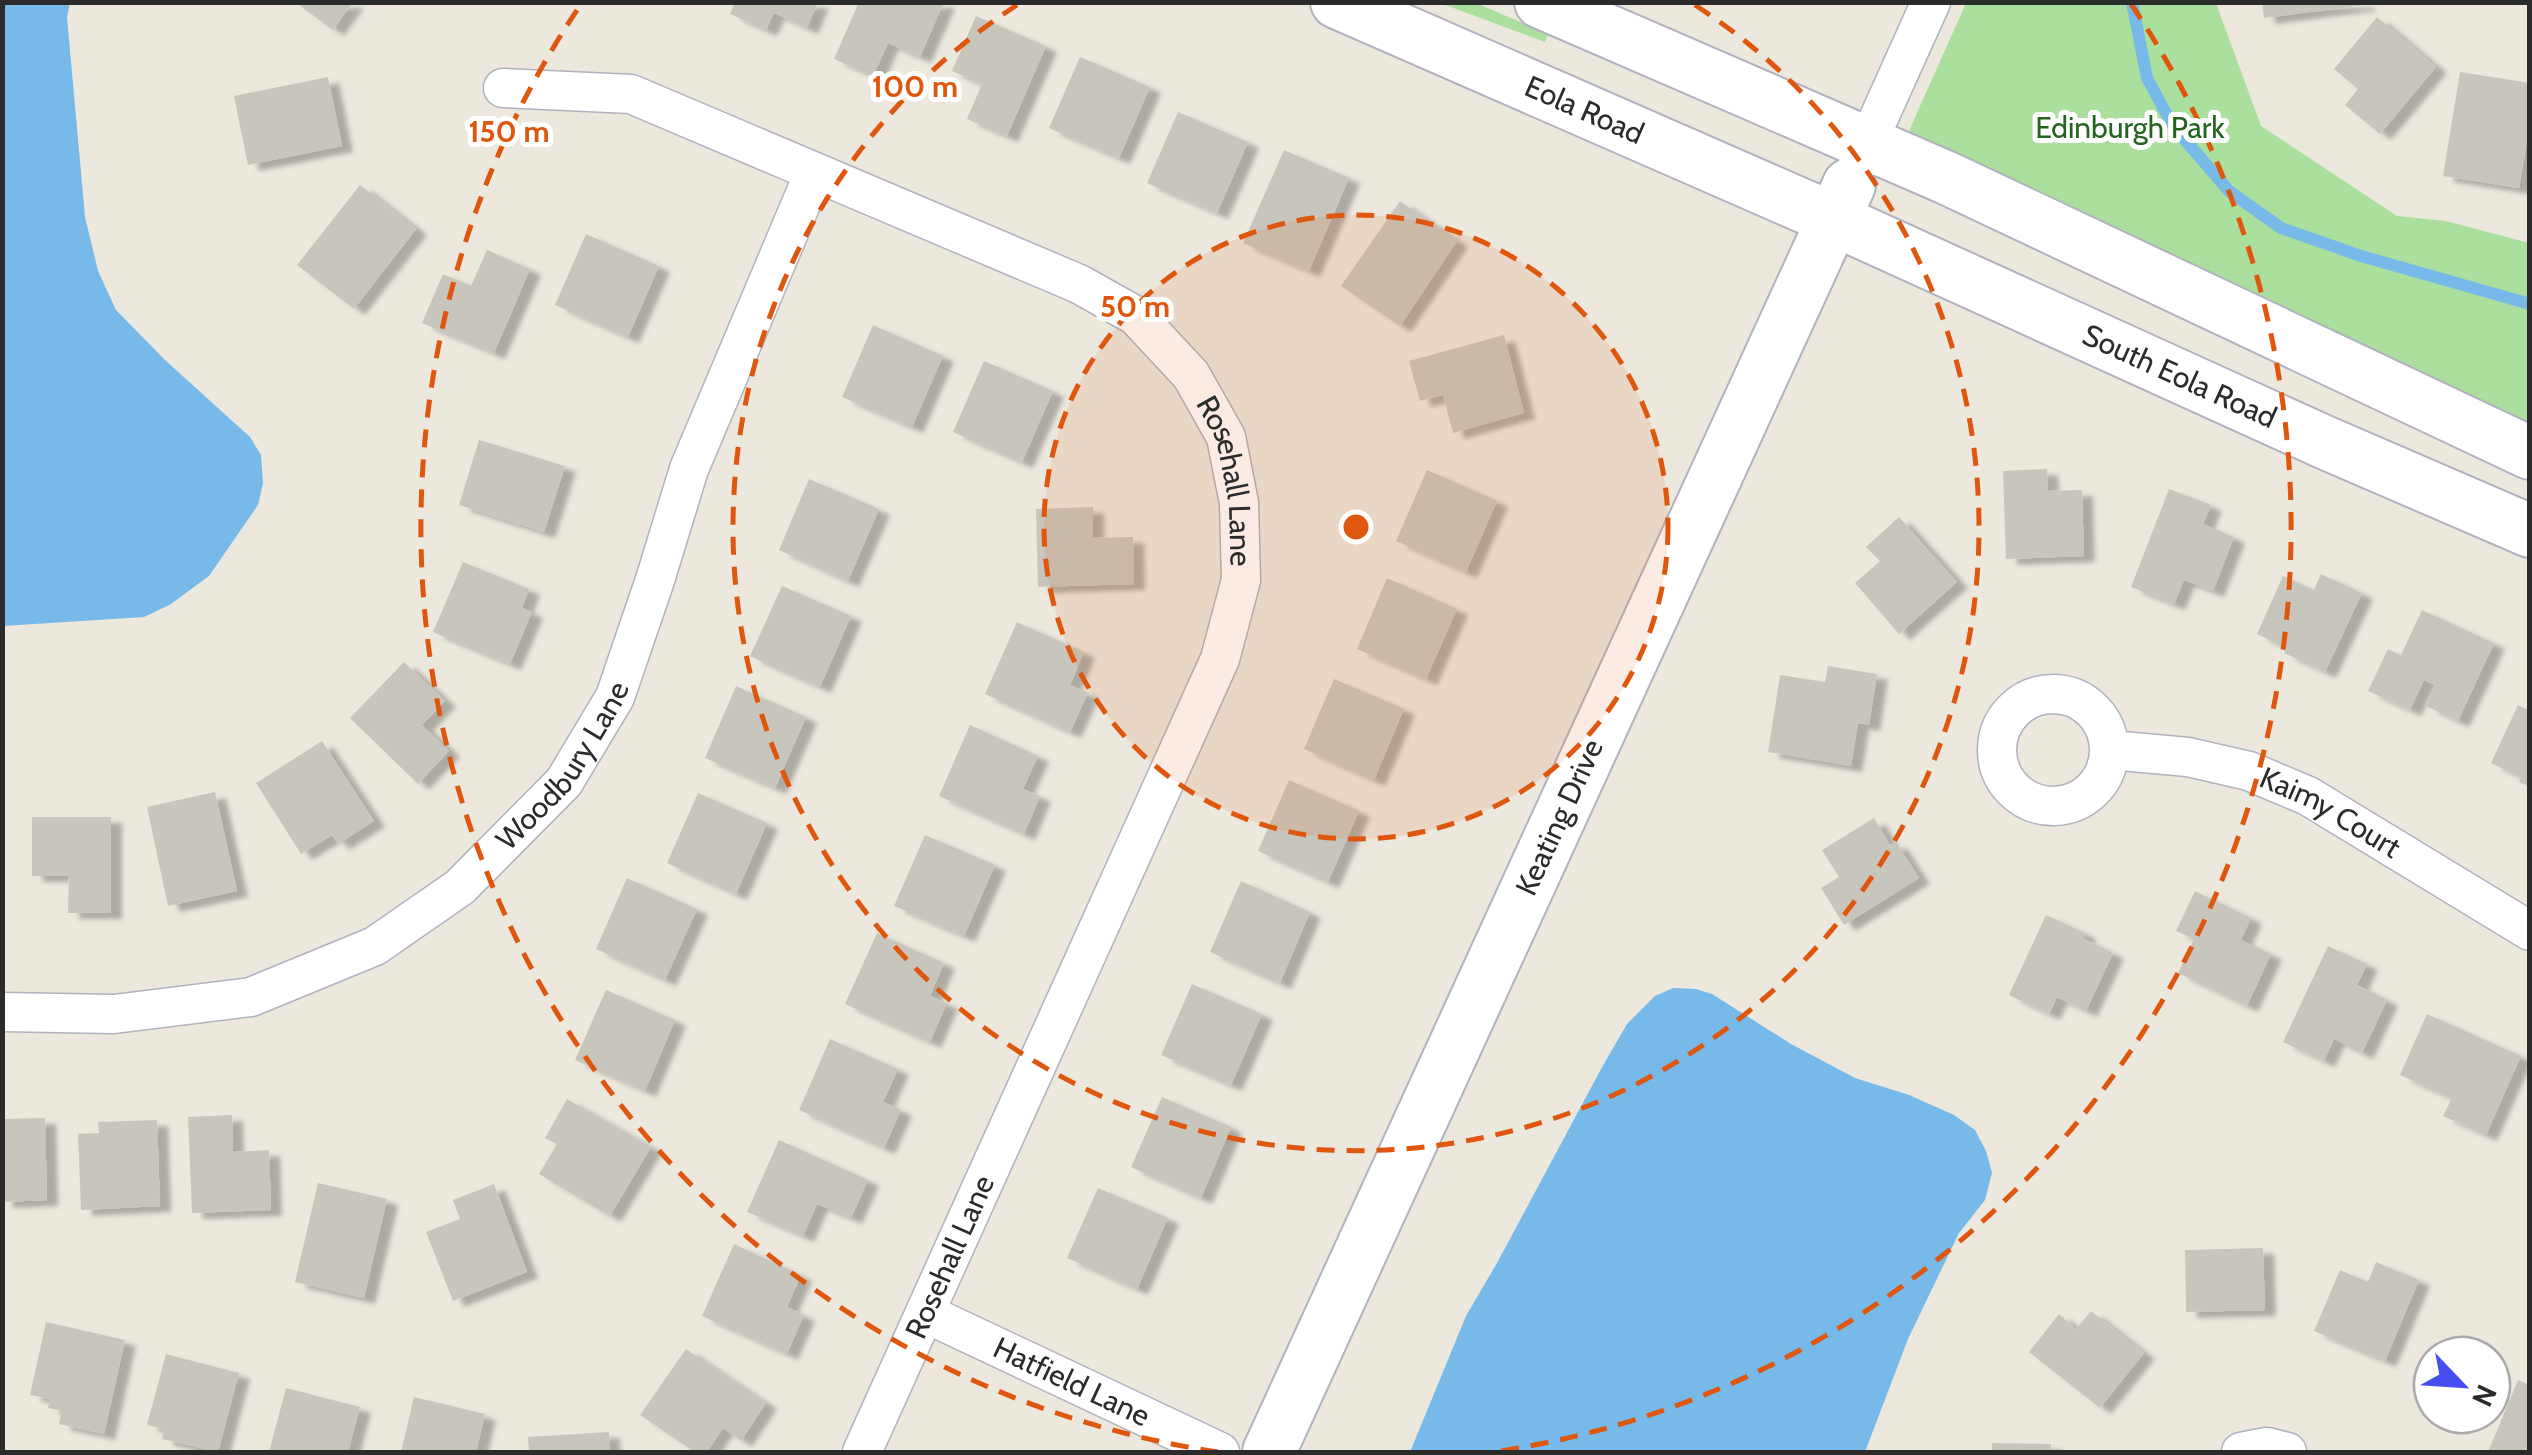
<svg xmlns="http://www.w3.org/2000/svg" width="2532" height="1455" font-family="Cabin,sans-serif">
<defs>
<filter id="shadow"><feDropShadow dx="11" dy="6" stdDeviation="2.5" flood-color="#0004"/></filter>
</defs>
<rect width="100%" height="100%" fill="#ece8de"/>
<g fill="#aadf9d">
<path d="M1440,3H1476L1548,34L1545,42Z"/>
<path d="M1966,3H2216L2261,126L2397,216L2446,221L2529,243V457L1904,149L1912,124Z"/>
</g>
<g fill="#77b9e8">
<path d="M3,2L70,3L67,17L85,217L98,271L116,310L165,360L250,437L261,455L263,483L258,505L209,576L171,604L144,617L3,626Z"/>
<path d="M1673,988L1696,989L1712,994L1791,1044L1855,1078L1909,1095L1954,1115L1975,1130L1986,1151L1992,1173L1985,1200L1959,1233L1908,1339L1865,1452H1410L1466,1316L1497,1263L1601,1069L1627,1024L1655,996Z"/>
</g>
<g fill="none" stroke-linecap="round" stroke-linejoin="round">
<path stroke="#77b9e8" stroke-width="12" d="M2132,2L2147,78L2173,126L2229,191L2281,228L2361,256L2530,304"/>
</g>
<g fill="#c8c6bc" filter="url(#shadow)">
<path d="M295,2H353L333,30Z"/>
<path d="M735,2H818L807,28L774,13L766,30L730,14Z"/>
<path d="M859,2H944L920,57L888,43L873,76L834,59Z"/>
<path d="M2262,2H2364V5L2264,18Z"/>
<path d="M976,16L1046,46L1007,136L967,119L982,84L952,71Z"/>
<path d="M2377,17L2436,67L2380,134L2345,105L2358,89L2334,69Z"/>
<path d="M1080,57L1150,87L1119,158L1049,128Z"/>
<path d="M2460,72L2530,83V123L2519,188L2443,176Z"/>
<path d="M328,77L342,146L248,165L234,96Z"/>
<path d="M1178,112L1248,142L1217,213L1147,183Z"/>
<path d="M1284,150L1349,178L1309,271L1243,243Z"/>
<path d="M360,185L416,229L354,309L297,265Z"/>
<path d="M1400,201L1457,241L1400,326L1341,286Z"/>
<path d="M586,234L659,266L628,337L555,305Z"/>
<path d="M487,250L530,269L494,353L422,323L443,274L471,286Z"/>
<path d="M873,325L943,356L912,427L842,397Z"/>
<path d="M1504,335L1524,413L1453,433L1443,395L1420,401L1409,361Z"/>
<path d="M984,361L1053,391L1022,462L953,432Z"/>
<path d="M479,440L565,466L544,532L459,505Z"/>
<path d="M2047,469L2048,491L2082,490L2084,556L2006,559L2003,471Z"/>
<path d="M1427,470L1497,501L1466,572L1396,541Z"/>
<path d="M809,479L879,509L848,581L779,550Z"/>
<path d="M2169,489L2211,505L2203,524L2234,537L2213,591L2184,580L2174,604L2131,587Z"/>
<path d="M1093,507V538L1133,537L1134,584L1038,587L1036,509Z"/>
<path d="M1899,517L1957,582L1899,634L1855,583L1880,561L1866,547Z"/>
<path d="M463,562L529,589L522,608L532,612L510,664L433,632Z"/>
<path d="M2321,574L2362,593L2325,672L2284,653L2287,648L2257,634L2283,576L2314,590Z"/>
<path d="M1387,578L1457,609L1426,679L1357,649Z"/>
<path d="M782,586L851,616L820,687L750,656Z"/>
<path d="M2422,610L2494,643L2458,721L2426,706L2435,685L2424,680L2410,710L2368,691L2388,649L2401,655Z"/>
<path d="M1017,622L1084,652L1070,685L1088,693L1070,732L985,694Z"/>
<path d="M404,662L445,701L422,725L449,751L418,784L350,718Z"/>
<path d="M1828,666L1877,674L1869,725L1858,723L1851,766L1768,752L1780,675L1825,682Z"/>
<path d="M1334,679L1404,709L1374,780L1304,749Z"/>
<path d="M736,686L806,717L775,788L705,758Z"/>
<path d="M2518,705L2530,711V787L2519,782L2521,777L2491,763Z"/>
<path d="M970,725L1038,756L1023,789L1040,796L1024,834L939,796Z"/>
<path d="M322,741L374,821L338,844L332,835L301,854L256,783Z"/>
<path d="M1289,780L1359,811L1328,882L1258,851Z"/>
<path d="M215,792L237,891L168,906L147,807Z"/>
<path d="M698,793L767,823L736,894L667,863Z"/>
<path d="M32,817H111V913H68L69,876H32Z"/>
<path d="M1874,818L1890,845L1896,842L1919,878L1844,925L1821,888L1839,877L1822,850Z"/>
<path d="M925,835L995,865L964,936L894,906Z"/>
<path d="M627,878L697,909L665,980L596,949Z"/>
<path d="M1241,881L1310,912L1280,983L1210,952Z"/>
<path d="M2195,891L2251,918L2241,940L2271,954L2247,1006L2178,973L2194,939L2176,931Z"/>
<path d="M2046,915L2085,933L2083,938L2113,953L2086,1011L2057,997L2049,1014L2009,995Z"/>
<path d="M877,933L944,963L930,996L947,1003L930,1042L845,1004Z"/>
<path d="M2328,946L2367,964L2357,985L2387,1000L2362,1053L2334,1039L2324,1061L2283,1042Z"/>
<path d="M1192,984L1262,1014L1231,1085L1161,1055Z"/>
<path d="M606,990L675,1020L645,1091L575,1060Z"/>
<path d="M2427,1014L2521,1056L2486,1135L2443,1116L2452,1098L2400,1075Z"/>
<path d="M830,1039L898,1069L883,1102L901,1110L884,1148L799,1110Z"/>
<path d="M1162,1097L1231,1127L1201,1198L1131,1167Z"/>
<path d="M567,1099L651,1147L610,1216L539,1174L557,1144L545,1138Z"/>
<path d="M232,1115L233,1152L269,1150L271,1210L192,1213L188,1117Z"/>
<path d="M45,1118L47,1200L2,1202V1119Z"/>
<path d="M157,1120L160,1206L81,1210L78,1134L99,1133L98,1122Z"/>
<path d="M779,1140L868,1180L851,1218L817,1204L803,1236L747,1212Z"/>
<path d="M318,1183L387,1199L364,1298L295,1282Z"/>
<path d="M494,1184L527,1272L453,1301L426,1232L460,1219L453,1200Z"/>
<path d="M1098,1188L1168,1218L1137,1289L1067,1258Z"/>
<path d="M734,1244L801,1275L787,1307L804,1315L787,1354L702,1316Z"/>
<path d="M2263,1248L2265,1310L2186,1312L2185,1250Z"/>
<path d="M2376,1262L2419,1280L2385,1361L2314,1331L2340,1270L2368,1282Z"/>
<path d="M2091,1311L2144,1353L2100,1408L2029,1352L2059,1314L2076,1329Z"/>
<path d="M46,1322L125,1340L104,1434L59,1424L62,1411L48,1408L50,1399L30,1395Z"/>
<path d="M686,1349L766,1403L741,1441L723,1428L707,1452H695L640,1415Z"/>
<path d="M166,1354L239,1373L218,1452L162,1439L164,1429L147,1425Z"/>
<path d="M2518,1380L2530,1385V1452H2488Z"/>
<path d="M286,1388L360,1407L348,1452H269Z"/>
<path d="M414,1397L485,1414L476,1452H401Z"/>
<path d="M609,1432L610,1452H529L528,1437Z"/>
<path d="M1992,1443L2051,1444V1452H1992Z"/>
</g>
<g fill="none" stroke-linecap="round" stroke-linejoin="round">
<g stroke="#b1b2be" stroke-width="41">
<g id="street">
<path id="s1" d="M503,88L631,94L1079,284L1136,316L1191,375L1226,437L1239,503L1241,580L1220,659L862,1452"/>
<path d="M1858,164L1931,2"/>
<circle cx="2053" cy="750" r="56"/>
<path id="s2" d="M2110,750L2188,757L2249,771L2308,796L2530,931"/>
<path id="s3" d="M2,1012L114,1014L251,997L375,946L460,887L564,782L615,697L655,580L689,469L814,173"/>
<path id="s4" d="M925,1313L1220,1452"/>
<path d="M2241,1452L2267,1447L2287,1452"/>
</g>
</g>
<g stroke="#b1b2be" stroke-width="56">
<g id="secondary">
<path id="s5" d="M1337,2L1833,219L2324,442L2530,531"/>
<path d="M1541,2L1947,178L2530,453"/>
<path id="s6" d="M1269,1452L1849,185"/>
</g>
</g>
<use href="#street" stroke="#fff" stroke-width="38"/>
<use href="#secondary" stroke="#fff" stroke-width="52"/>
</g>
<circle cx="1356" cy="527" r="312" fill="#df570e" fill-opacity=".12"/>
<g fill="none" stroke="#df570e" stroke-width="5" stroke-dasharray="18 12">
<circle cx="1356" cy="527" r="312"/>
<path d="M1695 5A623 623 0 1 1 1017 5"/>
<path d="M1218 1452A935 935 0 0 1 581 4M2131 4A935 935 0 0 1 1494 1452"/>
</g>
<g text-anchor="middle" stroke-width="10" stroke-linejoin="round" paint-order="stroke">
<g font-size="30" fill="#2b2b2b" stroke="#fff">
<text dy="10" stroke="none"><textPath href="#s5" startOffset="270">Eola Road</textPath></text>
<text dy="10" stroke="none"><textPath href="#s5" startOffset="922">South Eola Road</textPath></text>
<text dy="10" stroke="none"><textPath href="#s1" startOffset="875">Rosehall Lane</textPath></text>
<text dy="10" stroke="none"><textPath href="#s3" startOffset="648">Woodbury Lane</textPath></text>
<text dy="10" stroke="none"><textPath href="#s2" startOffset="232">Kaimy Court</textPath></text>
<text dy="10" stroke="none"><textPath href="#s6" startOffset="698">Keating Drive</textPath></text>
<text transform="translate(950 1257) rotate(-66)" y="10">Rosehall Lane</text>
<text dy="10" stroke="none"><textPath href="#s4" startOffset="162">Hatfield Lane</textPath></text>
</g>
<g font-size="30" fill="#23641e" stroke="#fff">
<text x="2130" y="138">Edinburgh Park</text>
</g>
</g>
<circle cx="1356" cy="527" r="15" fill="#df570e" stroke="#fff" stroke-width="5"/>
<g font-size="30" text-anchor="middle" font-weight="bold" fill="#df570e" stroke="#fff" stroke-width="10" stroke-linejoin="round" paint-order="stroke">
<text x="915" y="97">100 m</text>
<text x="509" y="142">150 m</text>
<text x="1135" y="317">50 m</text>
</g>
<rect width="2532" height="1455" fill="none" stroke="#2b2b2b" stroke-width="10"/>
<g transform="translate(2462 1385) rotate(115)"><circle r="48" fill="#ffffff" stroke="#aaaaaa" stroke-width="2.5"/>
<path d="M0-8L18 38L0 25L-18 38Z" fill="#474ef0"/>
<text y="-15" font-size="28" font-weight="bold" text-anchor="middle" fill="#2b2b2b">N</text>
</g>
</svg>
